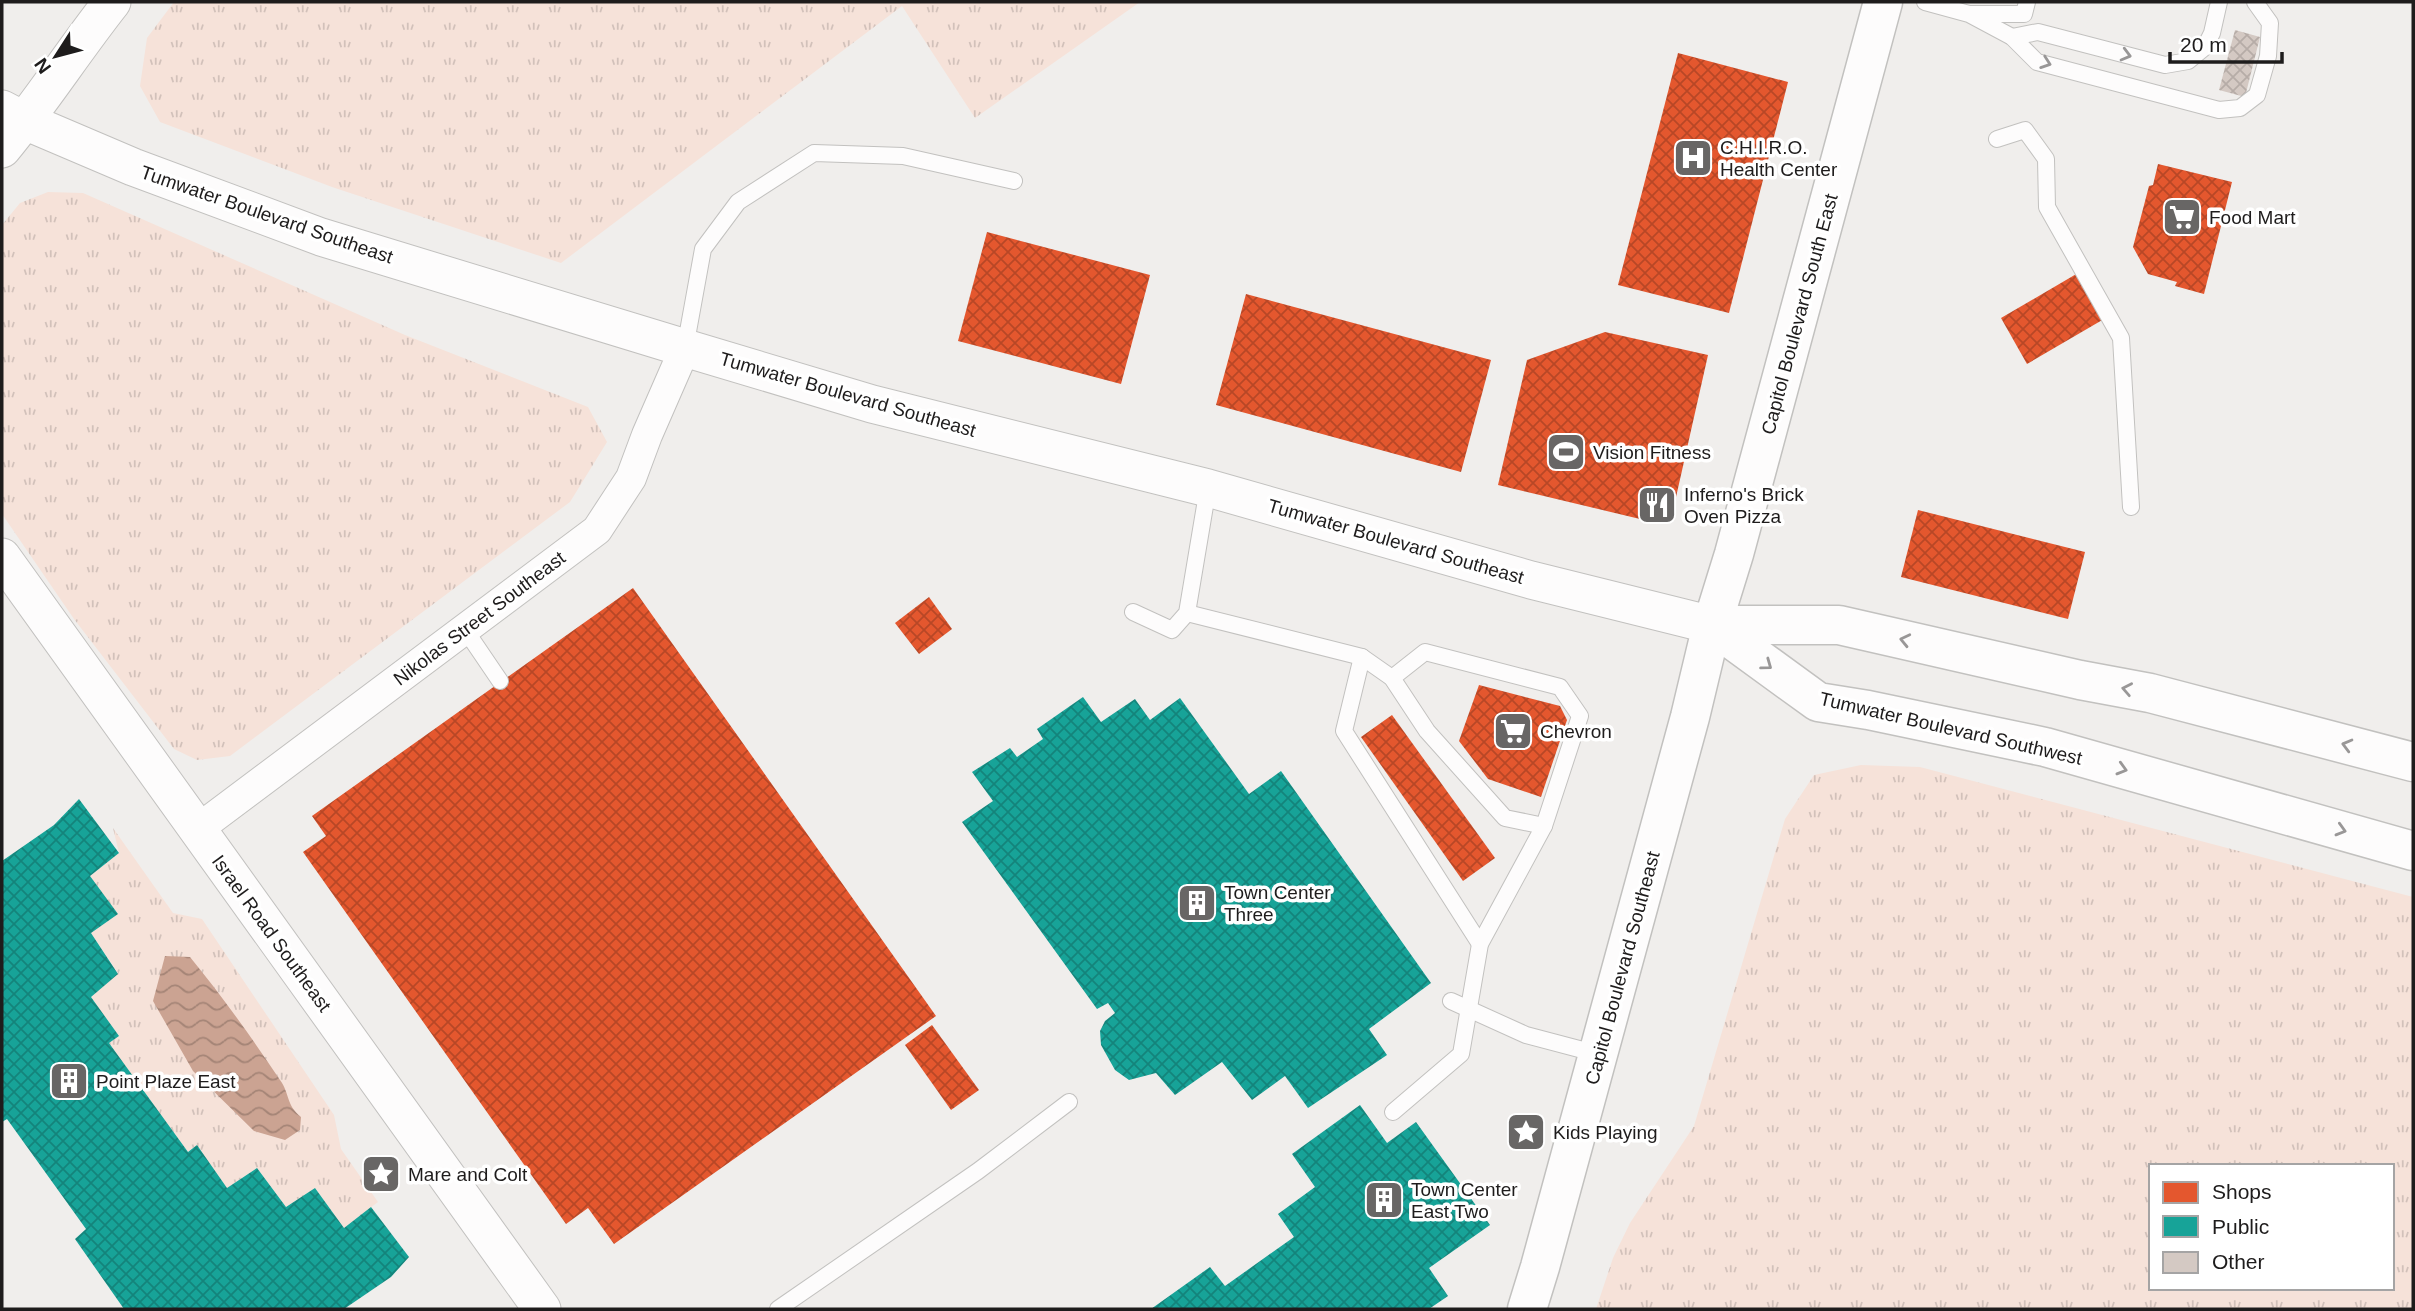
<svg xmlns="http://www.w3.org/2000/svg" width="2415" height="1311" font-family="Arial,sans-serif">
<defs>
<pattern id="grass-tufts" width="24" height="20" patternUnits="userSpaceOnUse" patternTransform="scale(1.75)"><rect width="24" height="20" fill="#f6e2d9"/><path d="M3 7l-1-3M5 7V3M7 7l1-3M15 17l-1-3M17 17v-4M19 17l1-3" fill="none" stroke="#d2c1ba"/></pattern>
<pattern id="water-waves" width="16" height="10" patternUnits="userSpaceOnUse" patternTransform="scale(1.75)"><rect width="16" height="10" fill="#cba392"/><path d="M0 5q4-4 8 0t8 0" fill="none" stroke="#a48476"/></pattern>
<pattern id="shops-cross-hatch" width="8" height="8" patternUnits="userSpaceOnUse" patternTransform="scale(1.75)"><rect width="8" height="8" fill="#e4572e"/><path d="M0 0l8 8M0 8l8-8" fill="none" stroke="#b84726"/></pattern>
<pattern id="public-cross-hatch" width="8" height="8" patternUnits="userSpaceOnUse" patternTransform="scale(1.75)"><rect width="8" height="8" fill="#17a398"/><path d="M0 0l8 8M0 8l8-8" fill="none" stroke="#14847b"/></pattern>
<pattern id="building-cross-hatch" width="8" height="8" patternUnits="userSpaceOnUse" patternTransform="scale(1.75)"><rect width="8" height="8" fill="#d4c9c3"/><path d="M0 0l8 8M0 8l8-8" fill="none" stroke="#b6aca7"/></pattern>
</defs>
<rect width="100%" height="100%" fill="#f0eeec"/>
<g fill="url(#grass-tufts)" fill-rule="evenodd">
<path d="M174,2H1140L975,118L902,6L561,263L332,187L160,122L140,86L147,38Z"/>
<path d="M48,192L83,193L405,335L588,407L607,442L570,502L230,756L197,760L174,749L74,619L2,514V225L20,203Z"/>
<path d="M1861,765L1920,767L2413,897V1309H1596L1613,1258L1630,1223L1694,1126L1785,819L1814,775ZM2151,1166H2392V1288H2151Z"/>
<path d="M113,828L173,913L202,919L334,1115L341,1149L378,1202L344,1228L315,1188L286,1207L257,1168L227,1188L197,1145L188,1152L109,1043L119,1036L91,997L118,973L91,933L117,914L90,876L119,853Z"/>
</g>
<path fill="url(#water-waves)" d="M165,956L190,957C222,996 252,1038 280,1080C290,1094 286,1105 301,1117L300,1130L285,1140L254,1131L193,1071L153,1001Z"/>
<g fill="url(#shops-cross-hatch)">
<path d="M1678,53L1788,82L1729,313L1618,285Z"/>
<path d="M2158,164L2232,182L2204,294L2175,286L2177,282L2148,274L2133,247L2149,186L2153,185Z"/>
<path d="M987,232L1150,275L1121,384L958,341Z"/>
<path d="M2078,273L2104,319L2027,364L2001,318Z"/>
<path d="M1246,294L1491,360L1461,472L1216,405Z"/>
<path d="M1605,332L1708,355L1674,506L1640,519L1498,485L1527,360Z"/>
<path d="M1918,510L2085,552L2068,619L1901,577Z"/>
<path d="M633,588L936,1016L614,1244L588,1208L566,1224L303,852L326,836L312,816Z"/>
<path d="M929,597L952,629L919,654L895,623Z"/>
<path d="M1479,685L1560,706L1567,720L1541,797L1488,779L1459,741Z"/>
<path d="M1392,715L1495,858L1463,881L1361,737Z"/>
<path d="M932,1025L979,1090L951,1110L905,1045Z"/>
</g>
<g fill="url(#public-cross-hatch)">
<path d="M1083,697L1101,722L1135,699L1150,720L1180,698L1249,794L1281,771L1431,983L1369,1029L1387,1055L1308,1108L1285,1076L1252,1100L1222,1062L1175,1095L1156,1073L1129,1080L1115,1070L1101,1045L1100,1031L1105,1021L1115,1013L1108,1003L1097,1009L962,822L993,801L972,772L1010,748L1017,757L1043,739L1037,729Z"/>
<path d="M79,799L119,853L90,876L118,914L91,933L118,974L91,997L119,1036L109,1043L188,1152L197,1145L227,1188L257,1168L286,1207L315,1188L344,1228L371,1207L409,1257L391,1277L344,1309H124L75,1239L86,1229L7,1119L2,1122V861L54,825Z"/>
<path d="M1360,1105L1387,1143L1416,1122L1490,1225L1429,1268L1448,1296L1429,1309H1151L1210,1267L1225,1286L1294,1237L1278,1214L1315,1187L1292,1154Z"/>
</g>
<path fill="url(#building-cross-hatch)" d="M2235,30L2260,37L2245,97L2219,90Z"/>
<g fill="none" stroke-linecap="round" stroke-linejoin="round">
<g stroke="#c2c1bf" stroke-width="18">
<g id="service">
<path d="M1925,2L1969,14L2012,37L2037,62L2219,110L2240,108L2257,95L2268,56L2270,23L2255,2"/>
<path d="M1971,14H2024L2027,2"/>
<path d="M2012,37L2038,32L2165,65L2188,61L2205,47L2212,33L2219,2"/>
<path d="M1997,139L2025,130L2046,159L2047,207L2121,338L2131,507"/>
<path d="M685,348L703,249L738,202L814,153L903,156L1014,181"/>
<path d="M1133,612L1172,630L1187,613L1208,488"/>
<path d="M1187,613L1362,657L1392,678L1427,731L1505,818L1544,826"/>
<path d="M464,628L500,681"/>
<path d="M1362,657L1344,731L1480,944"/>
<path d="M1392,678L1425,652L1560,687L1580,716L1544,826L1480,944L1461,1054L1393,1112"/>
<path d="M1451,1001L1526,1035L1598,1054"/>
<path d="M778,1309L978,1171L1069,1102"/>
</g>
</g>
<g stroke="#c2c1bf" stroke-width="32">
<path id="minor" d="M198,829L597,530L631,478L647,435L685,348"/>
</g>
<g stroke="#c2c1bf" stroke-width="39">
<g id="tertiary">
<path d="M2,109L25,121L133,167L321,237L685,348L872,404L1208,488L1531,580L1712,625"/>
<path d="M2,149C41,102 74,50 112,2"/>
<path d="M2,557L542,1309"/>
</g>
</g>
<g stroke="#c2c1bf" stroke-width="41">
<g id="secondary">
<path d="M1712,625L1818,702L1868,710L2045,747L2413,851"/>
<path d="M1712,625H1839L2080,680L2150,693L2413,762"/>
<path d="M1527,1309L1540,1267L1690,717L1712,625L1734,554L1883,2"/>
</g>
</g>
<use href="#service" stroke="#fdfcfc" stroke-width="16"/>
<use href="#minor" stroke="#fdfcfc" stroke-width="30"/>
<use href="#tertiary" stroke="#fdfcfc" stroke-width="37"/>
<use href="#secondary" stroke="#fdfcfc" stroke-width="38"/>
</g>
<defs><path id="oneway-chevron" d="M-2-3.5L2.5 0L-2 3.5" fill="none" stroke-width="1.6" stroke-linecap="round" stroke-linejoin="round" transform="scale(1.75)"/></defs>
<g stroke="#999797">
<use href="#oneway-chevron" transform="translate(2126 55) rotate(15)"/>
<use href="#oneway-chevron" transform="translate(2046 63) rotate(19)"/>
<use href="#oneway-chevron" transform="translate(1905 640) rotate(-167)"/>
<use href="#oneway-chevron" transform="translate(1767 665) rotate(36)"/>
<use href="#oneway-chevron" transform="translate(2127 689) rotate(-169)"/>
<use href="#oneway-chevron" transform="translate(2347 745) rotate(-165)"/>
<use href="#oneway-chevron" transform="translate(2122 769) rotate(16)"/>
<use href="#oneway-chevron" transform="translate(2341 830) rotate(16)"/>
</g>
<defs>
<g id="hospital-square" transform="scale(2.0125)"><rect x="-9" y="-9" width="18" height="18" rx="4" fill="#686665" stroke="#fff"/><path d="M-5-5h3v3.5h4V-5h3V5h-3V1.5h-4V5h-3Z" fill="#fff"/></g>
<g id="supermarket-square" transform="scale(2.0125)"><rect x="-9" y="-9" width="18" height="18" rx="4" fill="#686665" stroke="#fff"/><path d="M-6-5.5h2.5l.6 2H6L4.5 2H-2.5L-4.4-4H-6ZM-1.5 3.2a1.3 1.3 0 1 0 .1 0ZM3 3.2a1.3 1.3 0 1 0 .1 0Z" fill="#fff"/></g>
<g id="stadium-square" transform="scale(2.0125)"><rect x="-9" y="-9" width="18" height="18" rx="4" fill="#686665" stroke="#fff"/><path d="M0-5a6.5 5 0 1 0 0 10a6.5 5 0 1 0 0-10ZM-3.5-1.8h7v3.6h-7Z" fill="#fff"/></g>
<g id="restaurant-square" transform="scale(2.0125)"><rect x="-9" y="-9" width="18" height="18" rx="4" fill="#686665" stroke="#fff"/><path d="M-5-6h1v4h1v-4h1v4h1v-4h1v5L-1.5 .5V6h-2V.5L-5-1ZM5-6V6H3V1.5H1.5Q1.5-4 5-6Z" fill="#fff"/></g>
<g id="building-square" transform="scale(2.0125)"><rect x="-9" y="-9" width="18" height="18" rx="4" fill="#686665" stroke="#fff"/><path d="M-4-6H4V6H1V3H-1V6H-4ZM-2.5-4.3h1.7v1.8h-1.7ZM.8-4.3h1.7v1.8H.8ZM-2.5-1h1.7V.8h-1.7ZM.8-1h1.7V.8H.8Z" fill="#fff"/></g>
<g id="sight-square" transform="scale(2.0125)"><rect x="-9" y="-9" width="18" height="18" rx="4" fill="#686665" stroke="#fff"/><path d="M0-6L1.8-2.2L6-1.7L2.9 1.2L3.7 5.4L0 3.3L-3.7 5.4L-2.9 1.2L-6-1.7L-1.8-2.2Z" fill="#fff"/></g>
</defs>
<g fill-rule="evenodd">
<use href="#hospital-square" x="1693" y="158"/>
<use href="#supermarket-square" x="2182" y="217"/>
<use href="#stadium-square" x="1566" y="452"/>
<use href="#restaurant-square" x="1657" y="505"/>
<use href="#supermarket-square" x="1513" y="731"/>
<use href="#building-square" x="1197" y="903"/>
<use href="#building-square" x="69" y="1081"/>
<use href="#sight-square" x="1526" y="1132"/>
<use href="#sight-square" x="381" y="1174"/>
<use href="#building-square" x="1384" y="1200"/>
</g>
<g text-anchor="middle" stroke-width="7" stroke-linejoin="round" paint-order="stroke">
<g font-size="19" fill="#1e1c1c" stroke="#fff" text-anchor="start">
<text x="1720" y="154">C.H.I.R.O.<tspan x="1720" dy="22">Health Center</tspan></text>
<text x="2209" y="224">Food Mart</text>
<text x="1593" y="459">Vision Fitness</text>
<text x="1684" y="501">Inferno's Brick<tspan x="1684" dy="22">Oven Pizza</tspan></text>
<text x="1540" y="738">Chevron</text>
<text x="1224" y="899">Town Center<tspan x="1224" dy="22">Three</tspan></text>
<text x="96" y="1088">Point Plaze East</text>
<text x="1553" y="1139">Kids Playing</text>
<text x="408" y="1181">Mare and Colt</text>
<text x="1411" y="1196">Town Center<tspan x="1411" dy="22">East Two</tspan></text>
</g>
<g font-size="19" fill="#1e1c1c" stroke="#fff">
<text transform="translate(267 214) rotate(19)" y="7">Tumwater Boulevard Southeast</text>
<text transform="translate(1799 314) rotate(-75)" y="7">Capitol Boulevard South East</text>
<text transform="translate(848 394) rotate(16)" y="7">Tumwater Boulevard Southeast</text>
<text transform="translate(1396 541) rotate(16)" y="7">Tumwater Boulevard Southeast</text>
<text transform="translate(479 618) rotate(-37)" y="7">Nikolas Street Southeast</text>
<text transform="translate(1951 728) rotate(13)" y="7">Tumwater Boulevard Southwest</text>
<text transform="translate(272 933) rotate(54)" y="7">Israel Road Southeast</text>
<text transform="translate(1622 968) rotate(-75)" y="7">Capitol Boulevard Southeast</text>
</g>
</g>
<rect width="2415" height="1311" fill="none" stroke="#1e1c1c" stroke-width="7"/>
<rect x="2149" y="1164" width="245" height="126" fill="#ffffff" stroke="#a5a4a4" stroke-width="2"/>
<rect x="2163" y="1182" width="35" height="21" fill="#e4572e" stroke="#a5a4a4" stroke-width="2"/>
<text x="2212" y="1199" font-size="21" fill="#1e1c1c">Shops</text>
<rect x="2163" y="1216" width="35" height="21" fill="#17a398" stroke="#a5a4a4" stroke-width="2"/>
<text x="2212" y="1234" font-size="21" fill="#1e1c1c">Public</text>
<rect x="2163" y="1252" width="35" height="21" fill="#d4c9c3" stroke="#a5a4a4" stroke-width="2"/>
<text x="2212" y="1269" font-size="21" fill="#1e1c1c">Other</text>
<g transform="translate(56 56) rotate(234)" stroke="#ffffff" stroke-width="5" paint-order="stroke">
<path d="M0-5L12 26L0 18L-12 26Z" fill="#1e1c1c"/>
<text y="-10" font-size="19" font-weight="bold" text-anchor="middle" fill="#1e1c1c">N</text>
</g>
<path d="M2170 52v10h112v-10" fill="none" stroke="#1e1c1c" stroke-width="3.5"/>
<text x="2180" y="52" font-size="21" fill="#1e1c1c" stroke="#ffffff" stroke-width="5" paint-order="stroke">20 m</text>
</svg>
